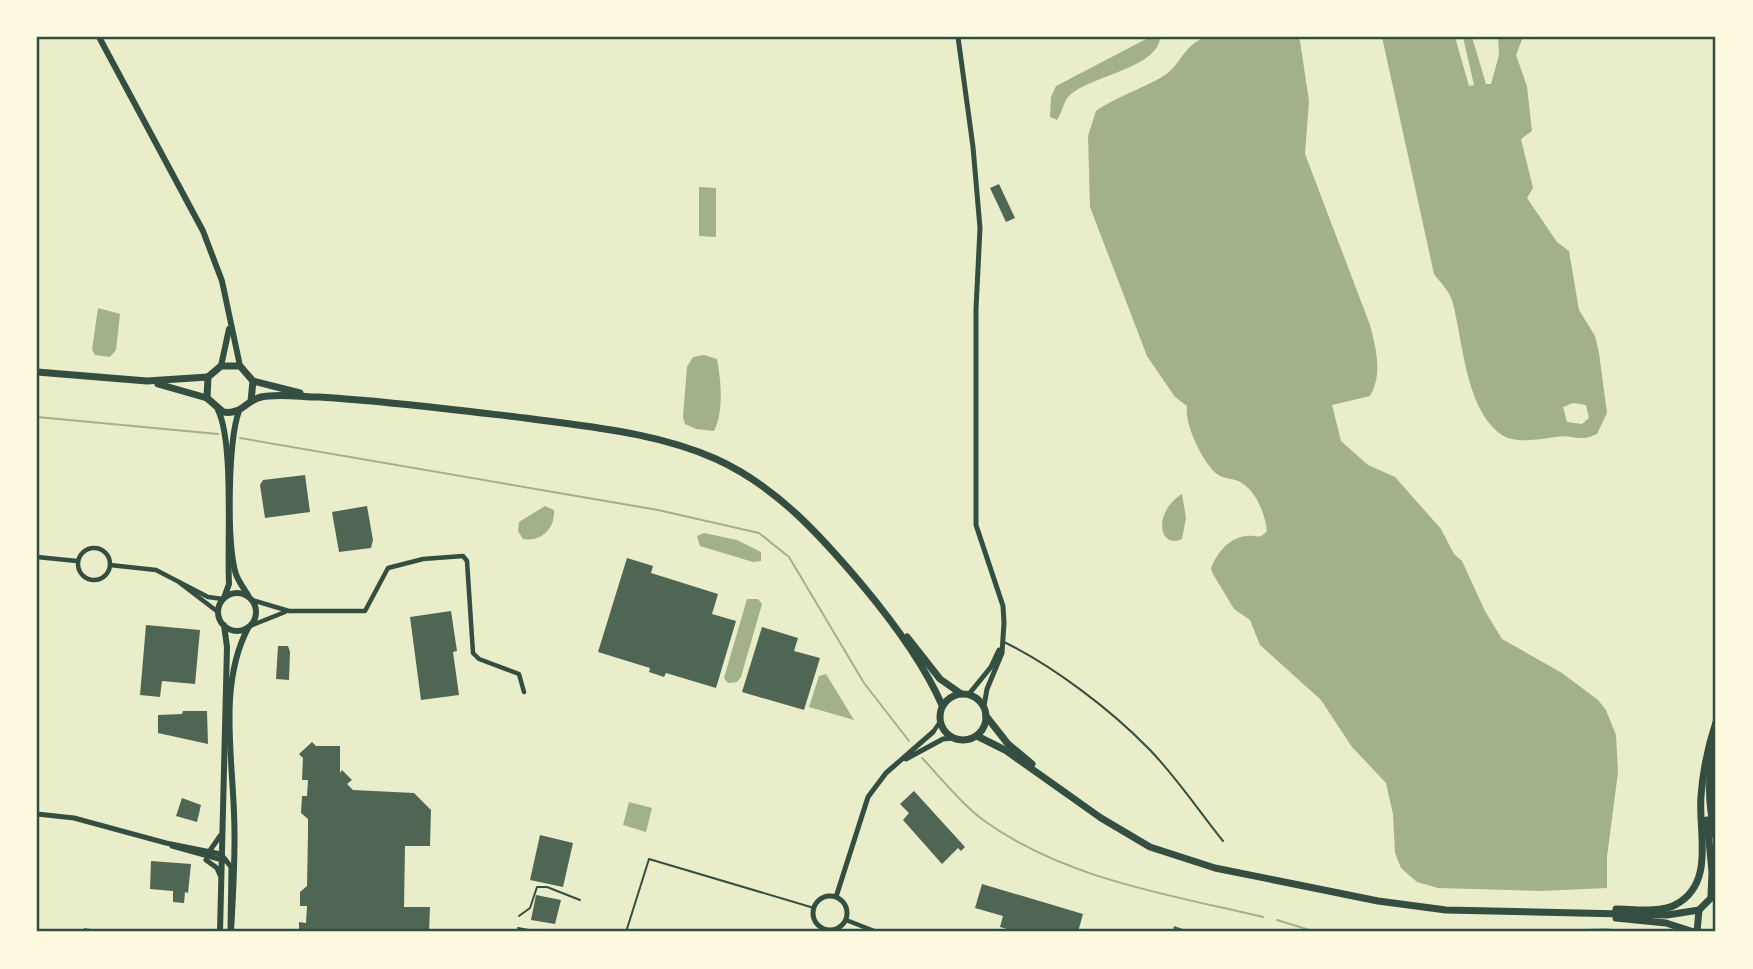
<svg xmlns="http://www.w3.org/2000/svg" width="1753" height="969" font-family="Lato,sans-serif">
<rect width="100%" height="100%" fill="#e9edc9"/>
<g fill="#a3b18a" fill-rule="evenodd">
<path d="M1150,37L1160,39C1155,69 1089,76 1069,96C1063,102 1062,113 1057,120L1050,117L1051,97L1056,86Z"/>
<path d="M1205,37H1297L1300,41L1309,101L1305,154L1370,325C1376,348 1383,374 1370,396L1332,405L1341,441L1368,465L1395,477L1441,529L1454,554L1462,561L1485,611L1502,639L1562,673L1598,700L1606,710L1616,735L1618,772L1607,857V888L1541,891L1438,888L1417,882L1401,868L1395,853L1393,814L1386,783L1352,747L1321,700L1260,645L1250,620L1234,609L1213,574L1211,569C1216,554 1229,537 1247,536C1257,535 1259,540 1267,531C1265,513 1255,488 1238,481C1231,478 1223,479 1217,474C1203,463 1184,424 1187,406L1175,397L1147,356L1090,207L1088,136L1096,111C1114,97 1160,82 1170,71C1185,56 1184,47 1205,37Z"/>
<path d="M1382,37H1455L1469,86L1474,85L1463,37H1472L1486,84H1491L1499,55L1498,37H1523L1516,55L1527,86L1532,131L1521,139L1533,188L1527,198L1557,242L1569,251L1579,310L1595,336L1599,353L1607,413L1597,434C1578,443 1573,434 1556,437C1542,439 1514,444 1502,435C1465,410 1463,339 1452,300C1449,291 1440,282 1434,274ZM1573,403L1586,405L1589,418L1582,424L1567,422L1563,407Z"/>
<path d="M699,187L716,188V237L699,236Z"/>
<path d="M98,308L120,314L116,350L110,357L95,355L92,350Z"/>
<path d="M704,355L717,359C721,380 724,411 714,431L696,429L685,424L683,417L687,367L693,357Z"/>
<path d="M1182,494L1186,518L1182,539C1158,550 1153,511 1182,494Z"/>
<path d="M545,506L554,510C555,528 542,542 523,539L518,531L519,522Z"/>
<path d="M704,533L737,540L761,552V561L753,562L700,546L697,536Z"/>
<path d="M747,599H758L762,604L741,677L737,682L728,683L724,678Z"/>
<path d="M826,674L854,720L809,707L819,676Z"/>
<path d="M629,802L652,808L646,832L623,825Z"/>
</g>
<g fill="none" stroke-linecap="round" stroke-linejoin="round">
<g stroke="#a3b18a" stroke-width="2">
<path d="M37,417L218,434"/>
<path d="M240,438L658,510L759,533L789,557L864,683L909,741"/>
<path d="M922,758C942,779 962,805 986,822C1066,879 1170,895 1263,917"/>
<path d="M1277,920L1316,932"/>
<path d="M1534,932L1606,929L1624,932"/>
</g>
</g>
<g fill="#4f6655">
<path d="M999,184L1015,218L1006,222L990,188Z"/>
<path d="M305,475L310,512L265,518L260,485L263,480Z"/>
<path d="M367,506L373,540L371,548L339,552L332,512Z"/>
<path d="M627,558L653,566L651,573L718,594L712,614L736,621L716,688L666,673L664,677L649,672L650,668L598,652Z"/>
<path d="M451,611L457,651L453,652L459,695L421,700L410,617Z"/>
<path d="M146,625L200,630L195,684L162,681L160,697L140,695Z"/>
<path d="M762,627L798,638L794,651L820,658L804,710L742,692Z"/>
<path d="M278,646H288L290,652L289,680L276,679Z"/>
<path d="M183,711H207L208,744L158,733V715L182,714Z"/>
<path d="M312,742L316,746H340V773L342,770L352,780L347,784L353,790L414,793L431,810L430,846H405L404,907H430L429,932H299V922L306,923L307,906H300V892L307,886L308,833V819L301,813L302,796H307L308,780H302L303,758L299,754Z"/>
<path d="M914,791L965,847L961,851L958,848L942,864L903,820L909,813L900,804Z"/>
<path d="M182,798L201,805L197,822L176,816Z"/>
<path d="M540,835L573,843L563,887L530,880Z"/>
<path d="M151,861L191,864L188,893L185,892L184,903L173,902V891L150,889Z"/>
<path d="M982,884L1083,914L1078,932H1017L1000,927L1003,916L975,908Z"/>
<path d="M536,895L561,900L555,924L531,920Z"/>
<path d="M1174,926L1192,932H1173Z"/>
<path d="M84,928L106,931V932H83Z"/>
</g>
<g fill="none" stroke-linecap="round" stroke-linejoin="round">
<g stroke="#344e41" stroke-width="2">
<path d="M1004,642C1053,666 1110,709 1148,748C1175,775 1198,810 1223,841"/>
<path d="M519,916L530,908L537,887H547L580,900"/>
<path d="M518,928L539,932"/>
<path d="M626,932L649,859L814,908"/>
</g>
<g stroke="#344e41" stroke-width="4.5">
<circle cx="94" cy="564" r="16"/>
<path d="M37,557L77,561"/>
<path d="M110,565L156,570L208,597L223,599"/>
<path d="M180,583L218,612"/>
<path d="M252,600L289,611H365L388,568L423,559L463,556L467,561L473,653L479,659L519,674L524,692"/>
<path d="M250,626L285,612"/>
<path d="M933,732L940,722"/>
<path d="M846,920L877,932"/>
</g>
<g stroke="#344e41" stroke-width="5">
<path d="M958,37L973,147L980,228L976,309V525L1003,606L1004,623L1002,653L987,689L984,706"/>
<path d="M969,694L991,667L999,650"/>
<path d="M906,759L943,739L954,738"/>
<path d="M37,814L74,818L166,843L221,854L231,867L230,932"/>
<path d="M172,846L226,861"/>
<path d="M209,852L220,836"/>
<path d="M206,860L217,868L220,875"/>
<circle cx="830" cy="913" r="17"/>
<path d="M836,897L868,797L886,773L933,732"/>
</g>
<g stroke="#344e41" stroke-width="6">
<path d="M99,37L203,231L222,281L240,366"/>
<path d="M221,366L229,329"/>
<path d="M218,410C234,442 227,544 229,584L224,598"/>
<path d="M239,411C228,441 227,539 235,571C237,580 243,587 248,595"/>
<circle cx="237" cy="612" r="19"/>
<path d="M220,932L227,647L224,625"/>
<path d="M231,932C233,893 236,853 234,813C232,753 219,683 248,628"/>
</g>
<g stroke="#344e41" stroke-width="7">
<path d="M37,372L147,381L208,377"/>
<path d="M253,381L300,393"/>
<path d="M158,384L207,398"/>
<path d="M251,401L253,381L240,366H221L208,377L207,398L223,412C242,415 245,401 261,397C278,393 301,397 319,397C387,401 457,410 525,418C589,427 655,432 716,459C776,486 821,536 863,586C893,622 923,662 942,705"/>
<path d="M907,637L940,679L960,693"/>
<circle cx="963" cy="717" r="23"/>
<path d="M986,716L1008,744L1032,764"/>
<path d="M977,736L1005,750L1101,818L1150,847L1215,868L1378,901L1446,910L1667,915L1699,910"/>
<path d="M1716,741C1707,773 1708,807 1716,838"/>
<path d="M1707,820L1712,872L1711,896"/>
<path d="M1616,909C1633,909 1659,913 1675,905C1716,884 1698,832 1701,796C1703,770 1708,746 1716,722"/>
<path d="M1616,918L1666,923L1694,932"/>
<path d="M1697,932L1699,910L1716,893"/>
</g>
</g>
<rect width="1753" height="969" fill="none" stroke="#fefae0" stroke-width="77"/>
<rect x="38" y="38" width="1676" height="892" fill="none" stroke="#344e41" stroke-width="2.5"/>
</svg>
